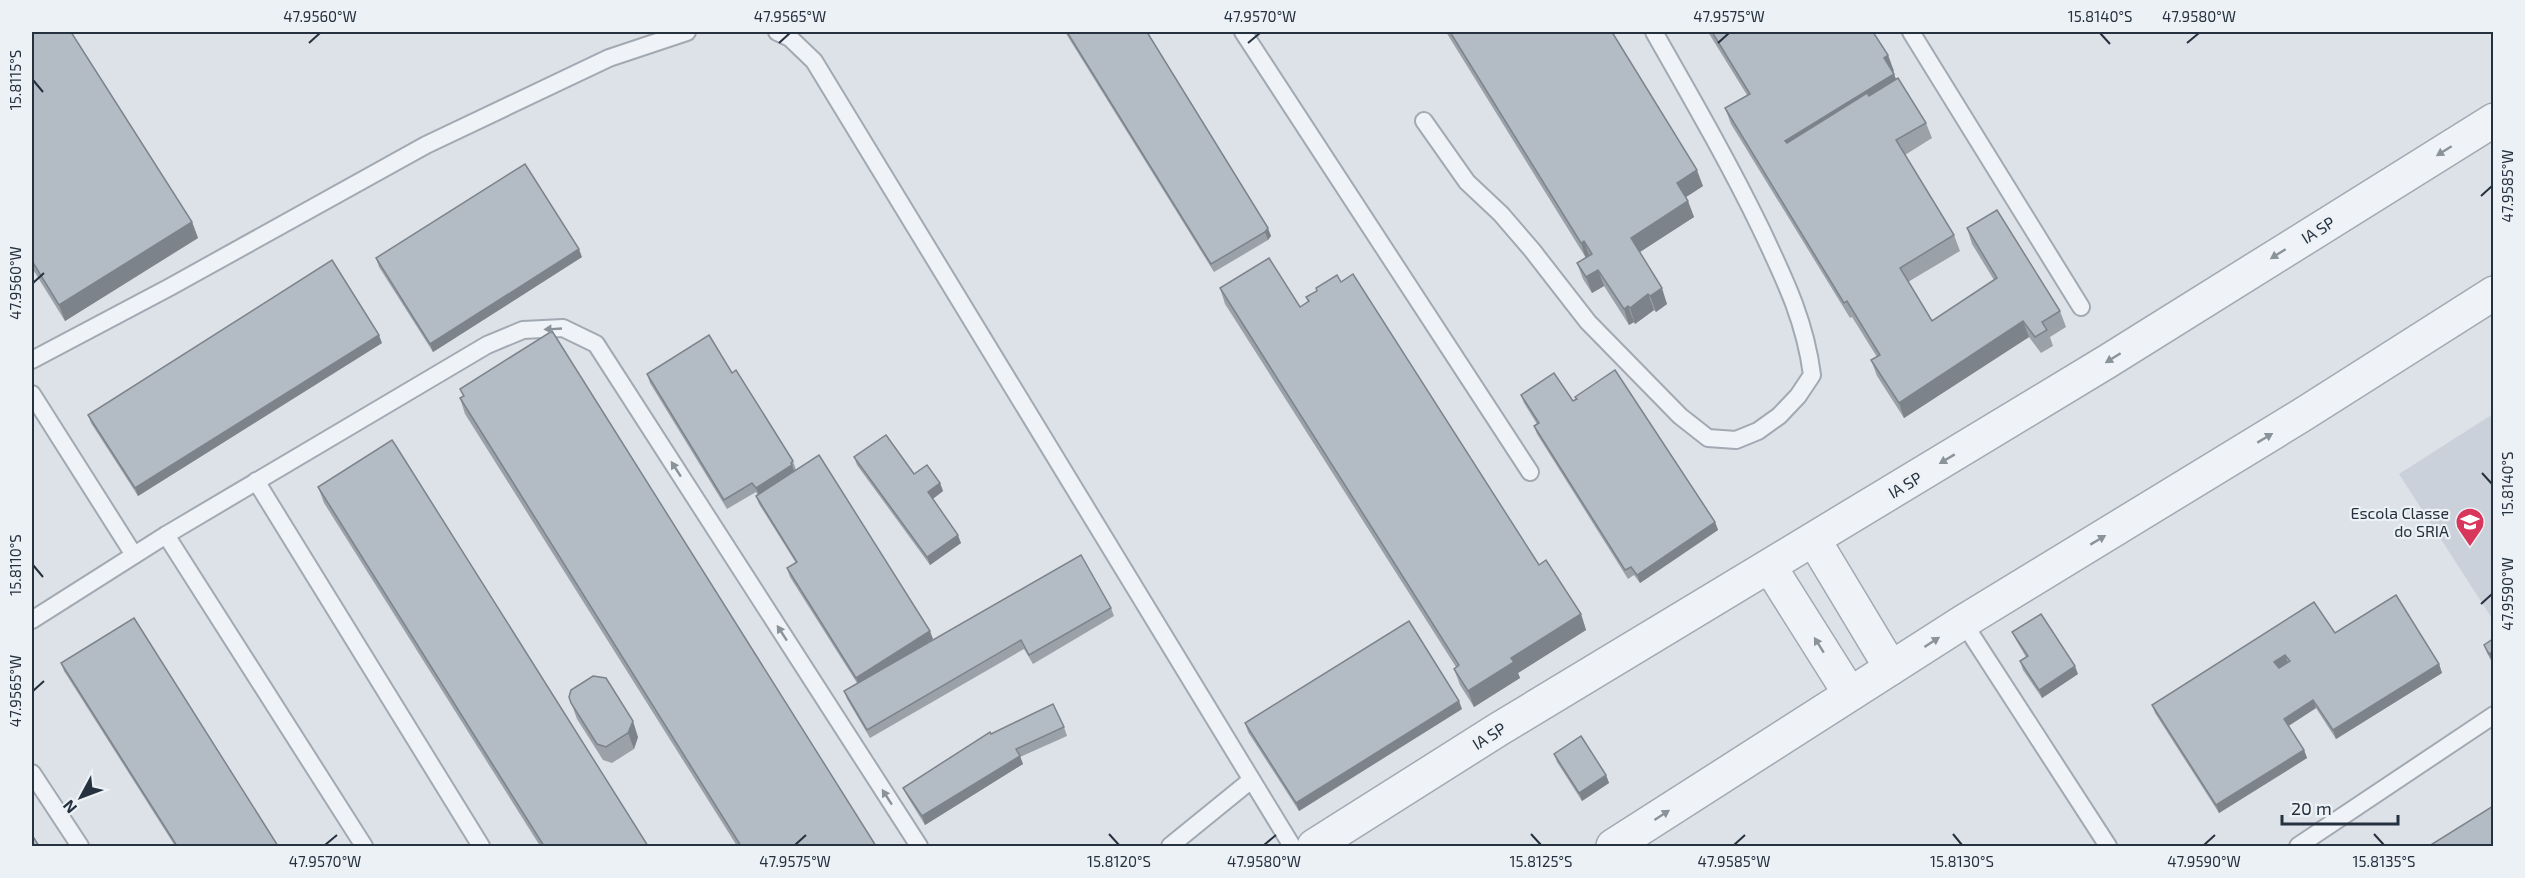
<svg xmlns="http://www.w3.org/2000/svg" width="2525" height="878" font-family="'Exo 2',sans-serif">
<rect width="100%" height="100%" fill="#dde2e8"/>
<path fill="#cad1da" d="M2493,414V620L2399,474Z"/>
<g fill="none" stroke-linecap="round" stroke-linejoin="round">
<g stroke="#a2a9b2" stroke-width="20">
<g id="service">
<path d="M777,32L790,38L814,61L1292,846"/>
<path d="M1243,32L1530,472"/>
<path d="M1911,32L2081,307"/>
<path d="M1424,121L1467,182L1501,214L1532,250L1588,322L1680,416L1708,438L1736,440L1758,431L1779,416L1798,396L1812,375C1805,320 1784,278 1761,229C1728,161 1691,97 1654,32"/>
<path d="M32,360L170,287L426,145L609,58L687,32"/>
<path d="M32,394L134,555"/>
<path d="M256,481L481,846"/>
<path d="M166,535L364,846"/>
<path d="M32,620L166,535L487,345L523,330L563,328L596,344L919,846"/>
<path d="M1963,622L2108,846"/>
<path d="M32,773L80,846"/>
<path d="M1170,846L1250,781"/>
<path d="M2298,846L2494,715"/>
</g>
</g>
<g stroke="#a2a9b2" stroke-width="36">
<g id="tertiary">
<path d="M1814,540L1891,668"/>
<path d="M1770,567L1850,694"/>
<path d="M1314,846L1499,729L2108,361L2494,120"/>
<path d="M1613,846L1963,622L2302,415L2494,293"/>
</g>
</g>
<use href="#service" stroke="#eff2f6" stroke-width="16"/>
<use href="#tertiary" stroke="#eff2f6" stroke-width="33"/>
</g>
<g fill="#9aa1a9">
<path d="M32,32L192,222L198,238L65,321L32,268Z"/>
<path d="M1065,32H1147L1271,236L1268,240L1214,272Z"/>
<path d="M1446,32H1612L1703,186L1686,197L1694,217L1639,252L1667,304L1656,312L1654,310L1635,324L1634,322L1629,325L1604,286L1592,293L1583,279L1577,263L1586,258Z"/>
<path d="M1708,32H1873L1888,55L1896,80L1926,123L1932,138L1905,155L1954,235L1960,251L1908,282L1932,321L1994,280L1972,244L1967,228L2060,311L2066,327L2050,337L2053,346L2041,353L2029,337L1904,418L1877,376L1871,360L1877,357L1852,317L1850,318L1731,124L1725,108L1747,95Z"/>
<path d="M582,257L433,352L379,267L376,258Z"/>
<path d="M1220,288L1300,307L1308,302L1306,297L1581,614L1586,630L1518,673L1520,678L1474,707L1460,685L1454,669L1456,667L1225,304Z"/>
<path d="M382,343L138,496L91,423L88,415Z"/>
<path d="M732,373L793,461L796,470L933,639L923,646L1111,608L1114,616L1033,664L1024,649L870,738L847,699L844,691L857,683L790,577L787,568L796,563L759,504L756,496L758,495L756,492L727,509L650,383L647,374Z"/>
<path d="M460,389L876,846H737L465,414L460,398L463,396Z"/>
<path d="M1521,395L1573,401L1576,400L1575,397L1715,522L1718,530L1640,583L1634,575L1628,579L1537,434L1534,426L1537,424L1524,403Z"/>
<path d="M854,457L914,474L940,483L943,491L933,499L961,543L930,565L857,465Z"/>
<path d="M318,487L648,846H540L324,503Z"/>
<path d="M2012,632L2078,674L2042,698L2023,670L2020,661L2026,657L2016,640Z"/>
<path d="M2335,633L2439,664L2442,673L2336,739L2316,708L2288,726L2304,750L2307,758L2219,813L2155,713L2152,705Z"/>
<path d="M2493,639L2492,662L2487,653L2484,645Z"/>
<path d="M61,663L278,846H175L64,671Z"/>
<path d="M569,697L638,737L634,749L612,763L603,760L577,719Z"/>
<path d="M1462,709L1299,811L1248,732L1245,723Z"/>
<path d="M1064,727L1067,736L1020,757L1023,764L925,825L907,796L903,788L991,734Z"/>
<path d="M1554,754L1606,775L1609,783L1582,801L1557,762Z"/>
</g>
<g fill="#7d838a">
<path d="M1888,55L1894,71L1890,74L1884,58Z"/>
<path d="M1894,74L1900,90L1791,157L1785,141Z"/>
<path d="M1697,170L1703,186L1683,199L1677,183Z"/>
<path d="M1688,201L1694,217L1637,254L1631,238Z"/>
<path d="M192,222L198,238L65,321L59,305Z"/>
<path d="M1268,228L1271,236L1268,240L1265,232Z"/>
<path d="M1584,241L1590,257L1586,259L1581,243Z"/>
<path d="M579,249L582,257L433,352L430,344Z"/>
<path d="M1598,270L1604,286L1592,293L1586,277Z"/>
<path d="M1662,288L1667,304L1656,312L1650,296Z"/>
<path d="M1648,294L1654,310L1635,324L1630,308Z"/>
<path d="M1628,306L1634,322L1629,325L1624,309Z"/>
<path d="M2023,321L2029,337L1904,418L1899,403Z"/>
<path d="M379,335L382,343L138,496L135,488Z"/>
<path d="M792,465L795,474L759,496L756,488Z"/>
<path d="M940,483L943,491L931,500L928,492Z"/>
<path d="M1715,522L1718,530L1640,583L1637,575Z"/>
<path d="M958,535L961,543L930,565L927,557Z"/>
<path d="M1581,614L1586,630L1518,673L1520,678L1474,707L1468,691L1511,658Z"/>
<path d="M930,631L933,639L859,686L856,678Z"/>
<path d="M2493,651V661L2492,662L2489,654Z"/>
<path d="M2285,655L2288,663L2277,670L2274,662Z"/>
<path d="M2439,664L2442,673L2336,739L2333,730Z"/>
<path d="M2075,666L2078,674L2042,698L2039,690Z"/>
<path d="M2313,700L2316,708L2287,727L2284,719Z"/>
<path d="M1459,701L1462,709L1299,811L1296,803Z"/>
<path d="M633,721L638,737L634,749L628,733Z"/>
<path d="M2304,750L2307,758L2219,813L2216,805Z"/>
<path d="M1020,756L1023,764L925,825L922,816Z"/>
<path d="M1606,775L1609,783L1582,801L1579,793Z"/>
</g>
<g fill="#b3bbc5" stroke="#7d838a" stroke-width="1.5" fill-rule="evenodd">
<path d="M32,32H71L192,222L59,305L32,261Z"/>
<path d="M1067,32H1147L1268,228L1265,232L1211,264Z"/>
<path d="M1450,32H1612L1697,170L1677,183L1688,201L1631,238L1662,288L1650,296L1648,294L1630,308L1628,306L1624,309L1598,270L1586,277L1577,263L1592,254L1584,241L1581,243Z"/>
<path d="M1712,32H1873L1888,55L1884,58L1894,74L1785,141L1787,143L1867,93L1869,96L1898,78L1926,123L1896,140L1954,235L1900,268L1932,321L1997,278L1967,228L1997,210L2060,311L2042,322L2047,330L2035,337L2023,321L1899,403L1871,360L1880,355L1847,301L1844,303L1725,108L1750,94Z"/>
<path d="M525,164L579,249L430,344L376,258Z"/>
<path d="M1269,258L1300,307L1309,301L1306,297L1317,291L1316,288L1337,275L1341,282L1353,274L1539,565L1546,560L1581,614L1511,658L1514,662L1468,691L1454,669L1459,665L1220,288Z"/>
<path d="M332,260L379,335L135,488L88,415Z"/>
<path d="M552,331L876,846H741L460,398L464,396L460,389Z"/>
<path d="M709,335L732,373L736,370L793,461L791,463L792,465L756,488L752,483L724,500L647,374Z"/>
<path d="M1615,370L1715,522L1637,575L1631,567L1625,570L1534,426L1539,423L1521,395L1554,373L1573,401L1577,399L1575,397Z"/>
<path d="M886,435L914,474L927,465L940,483L928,492L958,535L927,557L854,457Z"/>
<path d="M392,440L396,446L648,846H544L318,487Z"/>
<path d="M819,455L930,631L856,678L787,568L797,562L756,496Z"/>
<path d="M1081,555L1111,608L1029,655L1021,640L867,730L844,691Z"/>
<path d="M2396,595L2439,664L2333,730L2313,700L2284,719L2304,750L2216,805L2152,705L2314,602L2335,633ZM2285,655L2290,661L2279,668L2274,662Z"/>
<path d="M2041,614L2075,666L2039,690L2020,661L2028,656L2012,632Z"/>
<path d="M134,618L278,846H177L61,663Z"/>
<path d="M1409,621L1459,701L1296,803L1245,723Z"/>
<path d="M2493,639V651L2489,654L2484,645Z"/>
<path d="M593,676L606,678L633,721L628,733L606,747L597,744L571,703L569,697L571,690Z"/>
<path d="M1053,704L1064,727L1016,749L1020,756L922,816L903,788L990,732L991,734Z"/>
<path d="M1581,736L1606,775L1579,793L1554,754Z"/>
<path d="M2493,806V846H2429Z"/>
<path d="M32,835L39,846H32Z"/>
</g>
<defs><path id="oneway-solid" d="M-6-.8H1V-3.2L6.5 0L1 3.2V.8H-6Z" transform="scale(1.5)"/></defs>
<g fill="#8a929a">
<use href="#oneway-solid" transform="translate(2444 151) rotate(148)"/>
<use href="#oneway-solid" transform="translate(2278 254) rotate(148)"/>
<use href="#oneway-solid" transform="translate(553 329) rotate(177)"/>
<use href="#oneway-solid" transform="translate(2113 358) rotate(148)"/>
<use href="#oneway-solid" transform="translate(2265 438) rotate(-31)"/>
<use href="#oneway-solid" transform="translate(1947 459) rotate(149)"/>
<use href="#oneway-solid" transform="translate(676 469) rotate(-123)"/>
<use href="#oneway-solid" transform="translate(2098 540) rotate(-31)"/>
<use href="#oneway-solid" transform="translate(782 633) rotate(-123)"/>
<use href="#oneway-solid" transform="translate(1932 642) rotate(-33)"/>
<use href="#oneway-solid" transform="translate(1819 645) rotate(-122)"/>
<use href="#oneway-solid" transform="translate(887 797) rotate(-123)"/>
<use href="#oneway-solid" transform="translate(1662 815) rotate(-33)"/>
</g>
<path fill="none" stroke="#25313f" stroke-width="2" d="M2100,33L2110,44M309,43L320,33M779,43L790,33M1248,43L1260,33M1718,43L1729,33M2187,43L2199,33M33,80L43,92M2481,196L2492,186M33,283L44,273M2482,473L2492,484M33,565L43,577M2481,604L2492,594M33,691L44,681M1109,834L1119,845M1531,834L1541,845M1953,834L1962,845M2374,834L2384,845M325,845L337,835M795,845L806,835M1264,845L1276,835M1734,845L1745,835M2204,845L2215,835"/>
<defs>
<g id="school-pin" transform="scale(1.5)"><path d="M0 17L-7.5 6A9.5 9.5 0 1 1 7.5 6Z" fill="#d8375b" stroke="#ecf1f5"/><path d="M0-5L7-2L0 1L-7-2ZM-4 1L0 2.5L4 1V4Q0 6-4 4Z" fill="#fff"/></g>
</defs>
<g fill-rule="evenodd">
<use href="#school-pin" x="2470" y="522"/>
</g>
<g text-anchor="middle" stroke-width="4.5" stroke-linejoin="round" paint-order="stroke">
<g font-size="16" fill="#25313f" stroke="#ecf1f5">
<text transform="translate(2318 230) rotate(-32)" y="6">IA SP</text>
<text transform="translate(1905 485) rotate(-31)" y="6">IA SP</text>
<text transform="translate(1489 736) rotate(-32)" y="6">IA SP</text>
</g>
<g font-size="16" fill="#25313f" stroke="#ecf1f5" text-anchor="end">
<text x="2449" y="519">Escola Classe<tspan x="2449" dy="18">do SRIA</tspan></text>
</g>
</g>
<rect width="2525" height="878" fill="none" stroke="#ecf1f5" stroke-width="66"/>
<g transform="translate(81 797) rotate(229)" stroke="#ecf1f5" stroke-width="4.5" paint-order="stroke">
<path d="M0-4.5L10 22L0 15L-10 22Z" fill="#25313f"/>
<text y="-9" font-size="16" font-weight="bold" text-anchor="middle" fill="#25313f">N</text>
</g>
<path d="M2282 815v9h116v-9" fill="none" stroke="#25313f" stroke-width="3"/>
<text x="2291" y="815" font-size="18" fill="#25313f" stroke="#ecf1f5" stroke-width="4.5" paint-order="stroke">20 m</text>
<rect x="33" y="33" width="2459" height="812" fill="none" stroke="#25313f" stroke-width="2"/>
<g font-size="15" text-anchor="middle" fill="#25313f">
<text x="320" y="22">47.9560°W</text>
<text x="790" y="22">47.9565°W</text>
<text x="1260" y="22">47.9570°W</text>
<text x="1729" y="22">47.9575°W</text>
<text x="2100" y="22">15.8140°S</text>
<text x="2199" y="22">47.9580°W</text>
<text transform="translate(16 80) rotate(-90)" y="5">15.8115°S</text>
<text transform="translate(2508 186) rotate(-90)" y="5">47.9585°W</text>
<text transform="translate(16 283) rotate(-90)" y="5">47.9560°W</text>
<text transform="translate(2508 484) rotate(-90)" y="5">15.8140°S</text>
<text transform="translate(16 565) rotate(-90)" y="5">15.8110°S</text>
<text transform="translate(2508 594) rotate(-90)" y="5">47.9590°W</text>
<text transform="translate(16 691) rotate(-90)" y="5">47.9565°W</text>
<text x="325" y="867">47.9570°W</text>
<text x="795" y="867">47.9575°W</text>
<text x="1119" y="867">15.8120°S</text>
<text x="1264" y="867">47.9580°W</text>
<text x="1541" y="867">15.8125°S</text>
<text x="1734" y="867">47.9585°W</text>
<text x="1962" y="867">15.8130°S</text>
<text x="2204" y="867">47.9590°W</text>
<text x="2384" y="867">15.8135°S</text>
</g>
</svg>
